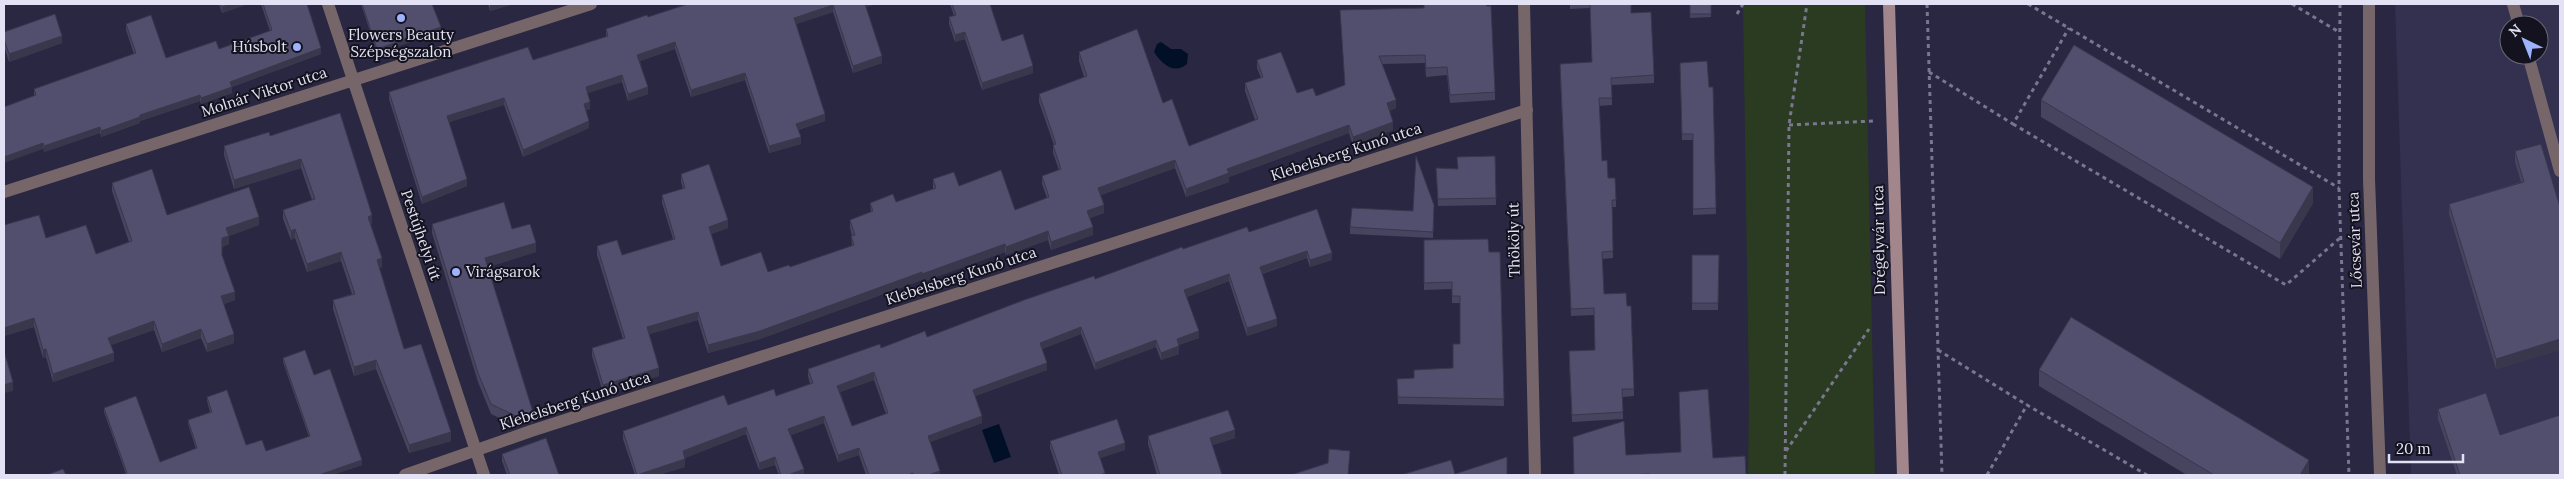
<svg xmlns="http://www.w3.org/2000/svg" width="2564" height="479" font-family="Lora,serif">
<rect width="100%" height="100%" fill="#2a2742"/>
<path fill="#333050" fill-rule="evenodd" d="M2395,4H2560V475H2411ZM2509,25H2539V55H2509Z"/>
<path fill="#2b3b21" d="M1743,4H1865L1875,475H1748L1749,398Z"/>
<g fill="#011026">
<path d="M1161,42L1171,49H1181L1188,54L1187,64C1174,75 1162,64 1154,52L1157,44Z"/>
<path d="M999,424L1011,457L994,463L982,430Z"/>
</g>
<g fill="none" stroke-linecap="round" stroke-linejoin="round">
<g stroke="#79768e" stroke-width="3" stroke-dasharray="4 4" stroke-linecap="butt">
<path d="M1927,4L1942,475"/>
<path d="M2028,4L2339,188"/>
<path d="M2292,4L2339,32"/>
<path d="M2340,4L2339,188L2349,475"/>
<path d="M1737,14L1743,4"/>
<path d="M1929,72L2013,124L2069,28"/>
<path d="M2013,124L2286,285L2340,238"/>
<path d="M1789,125L1873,121"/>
<path d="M1938,350L2027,405"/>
<path d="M1786,451L1869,329"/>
<path d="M1785,475L1789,125L1807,4"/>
<path d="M1987,475L2027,405L2147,475"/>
</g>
<g stroke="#776669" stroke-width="12">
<path d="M2513,4L2519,25"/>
<path d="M2528,55L2560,171"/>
</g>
<g stroke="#776669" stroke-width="12">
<path d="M328,4L484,475"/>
<path d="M1524,4L1535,475"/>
<path d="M2369,4V179L2380,475"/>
<path d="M4,192L591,4"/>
<path d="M405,475L531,431L1527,110"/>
</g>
<path stroke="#a2868c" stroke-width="12" d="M1889,4L1903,475"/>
</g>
<g fill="#46445e" fill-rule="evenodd">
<path d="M219,4H248L222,13Z"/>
<path d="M261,4H307L321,54L232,87V93L201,104L200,101L140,121V123L101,137L100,133L44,152L34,95V89L134,54L126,30V24L166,58L219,49L270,31Z"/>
<path d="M361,4H432L441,32L377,53Z"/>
<path d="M488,4H513L490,11Z"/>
<path d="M688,4H876L866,7L882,63L853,73L833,12L796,24L825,121L798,130L801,144L769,153L745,80L691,97L675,49L640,61L648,94L628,101L622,82L587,93L590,109L586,110L589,128L523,157L504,105L449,122L467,186L422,204L389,99V92L533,60L606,37V29L648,17Z"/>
<path d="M950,4H990L1002,41L1033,73L982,90L965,39L955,42L949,24V17L954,16Z"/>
<path d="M1570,4H1631V13L1654,75V83L1612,85V105L1599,106L1602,161L1616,200V207H1612L1613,258L1602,259L1604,294L1627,306L1634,389V396L1623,397V419L1572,422L1569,358L1595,350L1594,315L1571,316L1560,71L1592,62L1590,8L1570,9Z"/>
<path d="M1690,4H1711V17L1690,18Z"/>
<path d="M1340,10L1495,92V100L1450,103L1447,75L1426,77L1425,63L1382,64L1396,108L1389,111L1393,130L1353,145L1349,133L1229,177V182L1186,197L1175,168L1101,195L1104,213L1090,218L1093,235L1051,250L1048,240L1006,255L1005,252L922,282V280L760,339L708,353L698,320L649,334L659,376L603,393L592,356V348L623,339L597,255V246L622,255L673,239L662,203V195L683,189L681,182V174L728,228L711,234L721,266L768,272L790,267L852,246L851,236H852L850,228V220L871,212L870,203L896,202L933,189V179L959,186L1015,210L1047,198L1042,184V176L1059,170L1053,153V145H1054L1039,102V94L1084,77L1079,61V52L1163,103L1189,146L1255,120L1245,91V83L1261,78L1257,68V60L1297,93L1316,96L1345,85Z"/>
<path d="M4,32L62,43L9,62L4,46Z"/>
<path d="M1680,63L1709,87H1713L1716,214L1693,215V140H1682Z"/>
<path d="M2041,100L2313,203L2280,259L2041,117Z"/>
<path d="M340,113L372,224H370L382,267L379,268L404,349L451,441L409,453L376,369L354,376L333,309V300L352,294L341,261L307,272L295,238L291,240L283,219V210L312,200L301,168L234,189L224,155V146L270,136Z"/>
<path d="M2515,151L2560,207V350L2496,369L2449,214V204L2521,182L2515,162Z"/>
<path d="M1495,156L1496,205L1438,206L1436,168L1458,169Z"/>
<path d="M112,183L167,215L259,225L229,236V244L222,247V255L235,300L224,304L234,343L207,352L201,338L162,352L154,330L111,345L114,361L53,382L46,357L43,358L34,327L4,336V225L96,254L129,242L112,191Z"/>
<path d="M1434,205L1433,238L1350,234V227Z"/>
<path d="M432,224L512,229L536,252L488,267L533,422L518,427L491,414L478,382L432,233Z"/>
<path d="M1249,232L1332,260L1310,267L1307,258L1262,274L1277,326L1247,336L1229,281L1187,297L1199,338L1179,345V354L1161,360L1156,347L1095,370L1081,334L1042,349L1047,370L975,396L982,423L930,442L940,475H866L859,455L838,462L824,423L791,435L804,475H779L775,465L759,470L746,434L685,458V467L658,475H635L623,439V431L728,405L776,396L810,384L808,376V369L881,348L927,337L1183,249ZM874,380L886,414L852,426L840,392Z"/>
<path d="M1424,240L1489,252H1500L1504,406L1398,404L1397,379L1414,378L1453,368L1460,344V303H1452V289L1424,290Z"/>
<path d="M1692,255H1719L1718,310H1692Z"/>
<path d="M283,358L314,375L362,465L332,475H121L126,474L104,412V408L160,462L196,449L188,424V420L210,412L207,401V397L246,445L266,451L309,437L283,362Z"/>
<path d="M2039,370L2309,475H2187L2039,386Z"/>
<path d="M2438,409L2500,435L2560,475H2457L2438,419Z"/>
<path d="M1148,436L1235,438L1212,445L1222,475H1157L1148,444Z"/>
<path d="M1050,441L1125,450L1100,458L1105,475H1059L1050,448Z"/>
<path d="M502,454L559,475H507L502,461Z"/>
</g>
<g fill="#39374c">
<path d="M230,4H248L222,13V7Z"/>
<path d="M490,4H513L490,11Z"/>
<path d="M864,4H876L864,8Z"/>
<path d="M833,5V12L794,25V18Z"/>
<path d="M441,27V32L377,53V49Z"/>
<path d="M965,32V39L955,42V35Z"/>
<path d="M62,36V43L9,62V54Z"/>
<path d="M675,42V49L637,62V55Z"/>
<path d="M321,48V54L232,87V93L201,104V98L230,82Z"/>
<path d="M882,56V63L853,73V66Z"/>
<path d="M1033,66V73L982,90V83Z"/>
<path d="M745,73V80L691,97V90Z"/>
<path d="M622,75V82L586,94V87Z"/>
<path d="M648,87V94L628,101V94Z"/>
<path d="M200,95V101L140,121V123L101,137V131L140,115Z"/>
<path d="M504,98V105L447,123V116Z"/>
<path d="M1396,100V108L1387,112V103Z"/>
<path d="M590,102V109L584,111V104Z"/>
<path d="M825,114V121L796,130V124Z"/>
<path d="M589,121V128L523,157V150Z"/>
<path d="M1393,122V130L1353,145V137Z"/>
<path d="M1349,125V133L1229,177V182L1186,197V189L1227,169Z"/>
<path d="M100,127V133L44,152V146Z"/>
<path d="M801,137V144L769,153V146Z"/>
<path d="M43,143V149L4,163V157Z"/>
<path d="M301,159V168L234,189V180Z"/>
<path d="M1175,160V168L1098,196V188Z"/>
<path d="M467,179V186L422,204V197Z"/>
<path d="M2313,187V203L2280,259V243Z"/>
<path d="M1104,205V213L1087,219V211Z"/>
<path d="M372,215V224L368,225V217Z"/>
<path d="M259,217V225L226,237V228Z"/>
<path d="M728,220V228L709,235V227Z"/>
<path d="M1093,227V235L1051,250V242Z"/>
<path d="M295,229V238L291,240V231Z"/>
<path d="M1048,231V240L1006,255V247Z"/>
<path d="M229,236V244L222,247V238Z"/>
<path d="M536,243V252L485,268V258Z"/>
<path d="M1005,244V252L922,282V274Z"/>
<path d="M1307,251V258L1260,274V267Z"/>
<path d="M341,252V261L307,272V264Z"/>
<path d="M1332,253V260L1310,267V260Z"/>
<path d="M382,258V267L377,269V260Z"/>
<path d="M922,272V280L760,339L708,353V345Z"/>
<path d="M1229,274V281L1184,298V290Z"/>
<path d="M235,292V300L221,305V296Z"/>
<path d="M698,312V320L647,335V327Z"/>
<path d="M34,318V327L4,336V328Z"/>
<path d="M1277,319V326L1247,336V328Z"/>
<path d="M154,321V330L108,346V338Z"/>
<path d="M1081,327V334L1040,350V343Z"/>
<path d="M201,329V338L162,352V344Z"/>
<path d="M1199,331V338L1177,346V339Z"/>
<path d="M234,334V343L207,352V344Z"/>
<path d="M2560,339V350L2496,369V359Z"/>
<path d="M1156,340V347L1095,370V363Z"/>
<path d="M1179,346V354L1161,360V353Z"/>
<path d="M46,349V357L43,358V350Z"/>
<path d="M114,353V361L53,382V374Z"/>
<path d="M376,360V369L354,376V367Z"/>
<path d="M1047,363V370L973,397V390Z"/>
<path d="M659,368V376L603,393V385Z"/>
<path d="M874,372V380L837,393V386Z"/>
<path d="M13,382V391L4,393V385Z"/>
<path d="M533,412V422L518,427V417Z"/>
<path d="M824,416V423L788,436V429Z"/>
<path d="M982,416V423L928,443V436Z"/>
<path d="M746,427V434L683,459V451Z"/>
<path d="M1235,430V438L1210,446V438Z"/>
<path d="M451,432V441L409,453V445Z"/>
<path d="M1125,443V450L1098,459V452Z"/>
<path d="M859,448V455L838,462V455Z"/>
<path d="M775,457V465L759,470V463Z"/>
<path d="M685,459V467L658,475H637Z"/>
<path d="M362,460V465L332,475H319Z"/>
<path d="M2309,460V475H2300Z"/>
<path d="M804,469V475H788Z"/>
<path d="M940,471V475H928Z"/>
</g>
<g fill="#514f6d" stroke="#39374c" fill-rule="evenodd">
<path d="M221,4H230L222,7Z"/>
<path d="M263,4H307L321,48L230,82L232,87L201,98L200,95L140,115V117L101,131L100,127L44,146L43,143L4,157V107L36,95L34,89L136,53L126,24L151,15L166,58L216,41L219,49L272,30Z"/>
<path d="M362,4H432L441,27L377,49Z"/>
<path d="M688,4H865L882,56L853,66L833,5L794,18L825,114L796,124L801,137L769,146L745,73L691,90L675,42L637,55L648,87L628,94L622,75L586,87L590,102L584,104L589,121L523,150L504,98L447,116L467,179L422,197L389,92L528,47L533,60L608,36L606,29L647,15L648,17Z"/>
<path d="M952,4H990L1002,41L1023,34L1033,66L982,83L965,32L955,35L949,17L956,15Z"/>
<path d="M1424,4H1486L1487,6H1491L1495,92L1450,95L1447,67L1426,68L1425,55L1379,56L1396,100L1387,103L1393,122L1353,137L1349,125L1227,169L1229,173L1186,189L1175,160L1098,188L1104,205L1087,211L1093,227L1051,242L1048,231L1006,247L1005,244L922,274V272L760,331L708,345L698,312L647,327L659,368L603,385L592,348L625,338L597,246L617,240L622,255L675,239L662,195L685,188L681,174L709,164L728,220L709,227L721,266L761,252L768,272L789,265L790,267L854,245L851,236L855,235L850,220L873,211L870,203L893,194L896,202L936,188L933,179L954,172L959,186L1001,170L1015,210L1049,197L1042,176L1061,169L1053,145L1056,144L1039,94L1087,76L1079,52L1137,29L1163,103L1172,99L1189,146L1258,119L1245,83L1263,77L1257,60L1281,52L1297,93L1313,88L1316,96L1345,85L1340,10L1424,8Z"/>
<path d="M1590,4H1631V13L1651,12L1654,75L1611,78L1612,98H1599L1602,161L1607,160L1608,178H1615L1616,200H1612L1613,251L1602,252L1604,294L1626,293L1627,306H1631L1634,389H1622L1623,412L1572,415L1569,351L1595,350L1594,308L1571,309L1560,64L1592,62Z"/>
<rect x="1690" y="4" width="21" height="10"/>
<path d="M55,14L62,36L9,54L4,39V32Z"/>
<path d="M2074,45L2313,187L2280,243L2041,100Z"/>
<path d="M1707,61L1709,87H1713L1716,208L1693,209V134H1682L1680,63Z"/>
<path d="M340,113L372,215L368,217L382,258L377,260L404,349L421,344L451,432L409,445L376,360L354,367L333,300L355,294L341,252L307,264L295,229L291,231L283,210L315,199L301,159L234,180L224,146L269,132L270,136Z"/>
<path d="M2541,144L2560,207V339L2496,359L2449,204L2524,182L2515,151Z"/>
<path d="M1416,156L1434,205L1433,232L1350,227L1352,208L1413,211Z"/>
<path d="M1495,156L1496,198L1438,199L1436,168L1458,169L1457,157Z"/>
<path d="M152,169L167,215L249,187L259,217L226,228L229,236L222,238V255L235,292L221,296L234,334L207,344L201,329L162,344L154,321L108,338L114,353L53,374L46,349L43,350L34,318L4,328V225L39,215L46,238L86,225L96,254L132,241L112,183Z"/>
<path d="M504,202L512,229L530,224L536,243L485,258L533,412L518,417L491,404L478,373L432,224Z"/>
<path d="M1317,209L1332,253L1310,260L1307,251L1260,267L1277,319L1247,328L1229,274L1184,290L1199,331L1177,339L1179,346L1161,353L1156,340L1095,363L1081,327L1040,343L1047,363L973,390L982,416L928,436L940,471L928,475H914L913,473L908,475H869L859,448L838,455L824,416L788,429L804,469L788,475H781L775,457L759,463L746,427L683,451L685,459L637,475L623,431L724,395L728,405L774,389L776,396L813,383L808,369L880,344L881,348L925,331L927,337L1024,300L1094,276L1095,279L1182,247L1183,249L1247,227L1249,232ZM874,372L888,413L852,426L837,386Z"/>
<path d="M1488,239L1489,252H1500L1504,399L1398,397L1397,379L1414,378V370L1453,368V344H1460V296H1452V282L1424,283V240Z"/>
<path d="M1692,255H1719L1718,303H1692Z"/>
<path d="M2071,317L2309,460L2300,475H2214L2039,370Z"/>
<path d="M305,350L314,375L330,369L362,460L319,475H121L127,473L104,408L136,396L160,462L197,448L188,420L212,412L207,397L227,390L246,445L262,440L266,451L310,436L283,358Z"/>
<path d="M4,351L13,382L4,385Z"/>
<path d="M1708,389L1713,458L1745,456L1746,475H1649V474L1625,475H1574L1573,437L1624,421L1626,455L1681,452L1679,392Z"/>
<path d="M2486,393L2500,435L2560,415V475H2460L2438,409Z"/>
<path d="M1228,410L1235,430L1210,438L1222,475H1160L1148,436Z"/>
<path d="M1117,419L1125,443L1098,452L1105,473L1100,475H1062L1050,441Z"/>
<path d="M546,438L559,475H510L502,454Z"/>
<path d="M1329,449L1350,451L1348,475H1291L1328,463Z"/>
<path d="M1507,457V475H1401L1451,460L1455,474Z"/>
<path d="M63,469L66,475H47Z"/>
</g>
<g fill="#9fb3fd" stroke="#13121e" stroke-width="2">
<circle cx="401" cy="18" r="5"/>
<circle cx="297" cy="47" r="5"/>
<circle cx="456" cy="272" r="5"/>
</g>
<g text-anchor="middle" stroke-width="4" stroke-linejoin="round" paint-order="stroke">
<g font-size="15" fill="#e3e2f4" stroke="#13121e">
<text x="401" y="40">Flowers Beauty<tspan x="401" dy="17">Szépségszalon</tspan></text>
<text x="287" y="52" text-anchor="end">Húsbolt</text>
<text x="466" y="277" text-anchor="start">Virágsarok</text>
</g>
<g font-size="15" fill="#e3e2f4" stroke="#13121e">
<text transform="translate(264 92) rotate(-18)" y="5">Molnár Viktor utca</text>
<text transform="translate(1346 152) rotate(-18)" y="5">Klebelsberg Kunó utca</text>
<text transform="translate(421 235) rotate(71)" y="5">Pestújhelyi út</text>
<text transform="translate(1514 240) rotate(-91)" y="5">Thököly út</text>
<text transform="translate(1879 240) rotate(-91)" y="5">Drégelyvár utca</text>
<text transform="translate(2355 240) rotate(-92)" y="5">Lőcsevár utca</text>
<text transform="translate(961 276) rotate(-18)" y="5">Klebelsberg Kunó utca</text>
<text transform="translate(575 401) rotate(-18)" y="5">Klebelsberg Kunó utca</text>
</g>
</g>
<rect width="2564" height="479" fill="none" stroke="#e3e2f4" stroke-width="10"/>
<g transform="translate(2524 40) rotate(317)"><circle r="24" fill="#13121e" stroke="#666574"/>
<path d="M0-4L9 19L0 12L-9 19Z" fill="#9fb3fd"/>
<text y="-8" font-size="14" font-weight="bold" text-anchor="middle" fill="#e3e2f4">N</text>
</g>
<path d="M2389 454v8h74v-8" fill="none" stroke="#e3e2f4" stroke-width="2.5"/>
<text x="2396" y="454" font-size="15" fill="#e3e2f4" stroke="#13121e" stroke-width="4" paint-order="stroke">20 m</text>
</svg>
